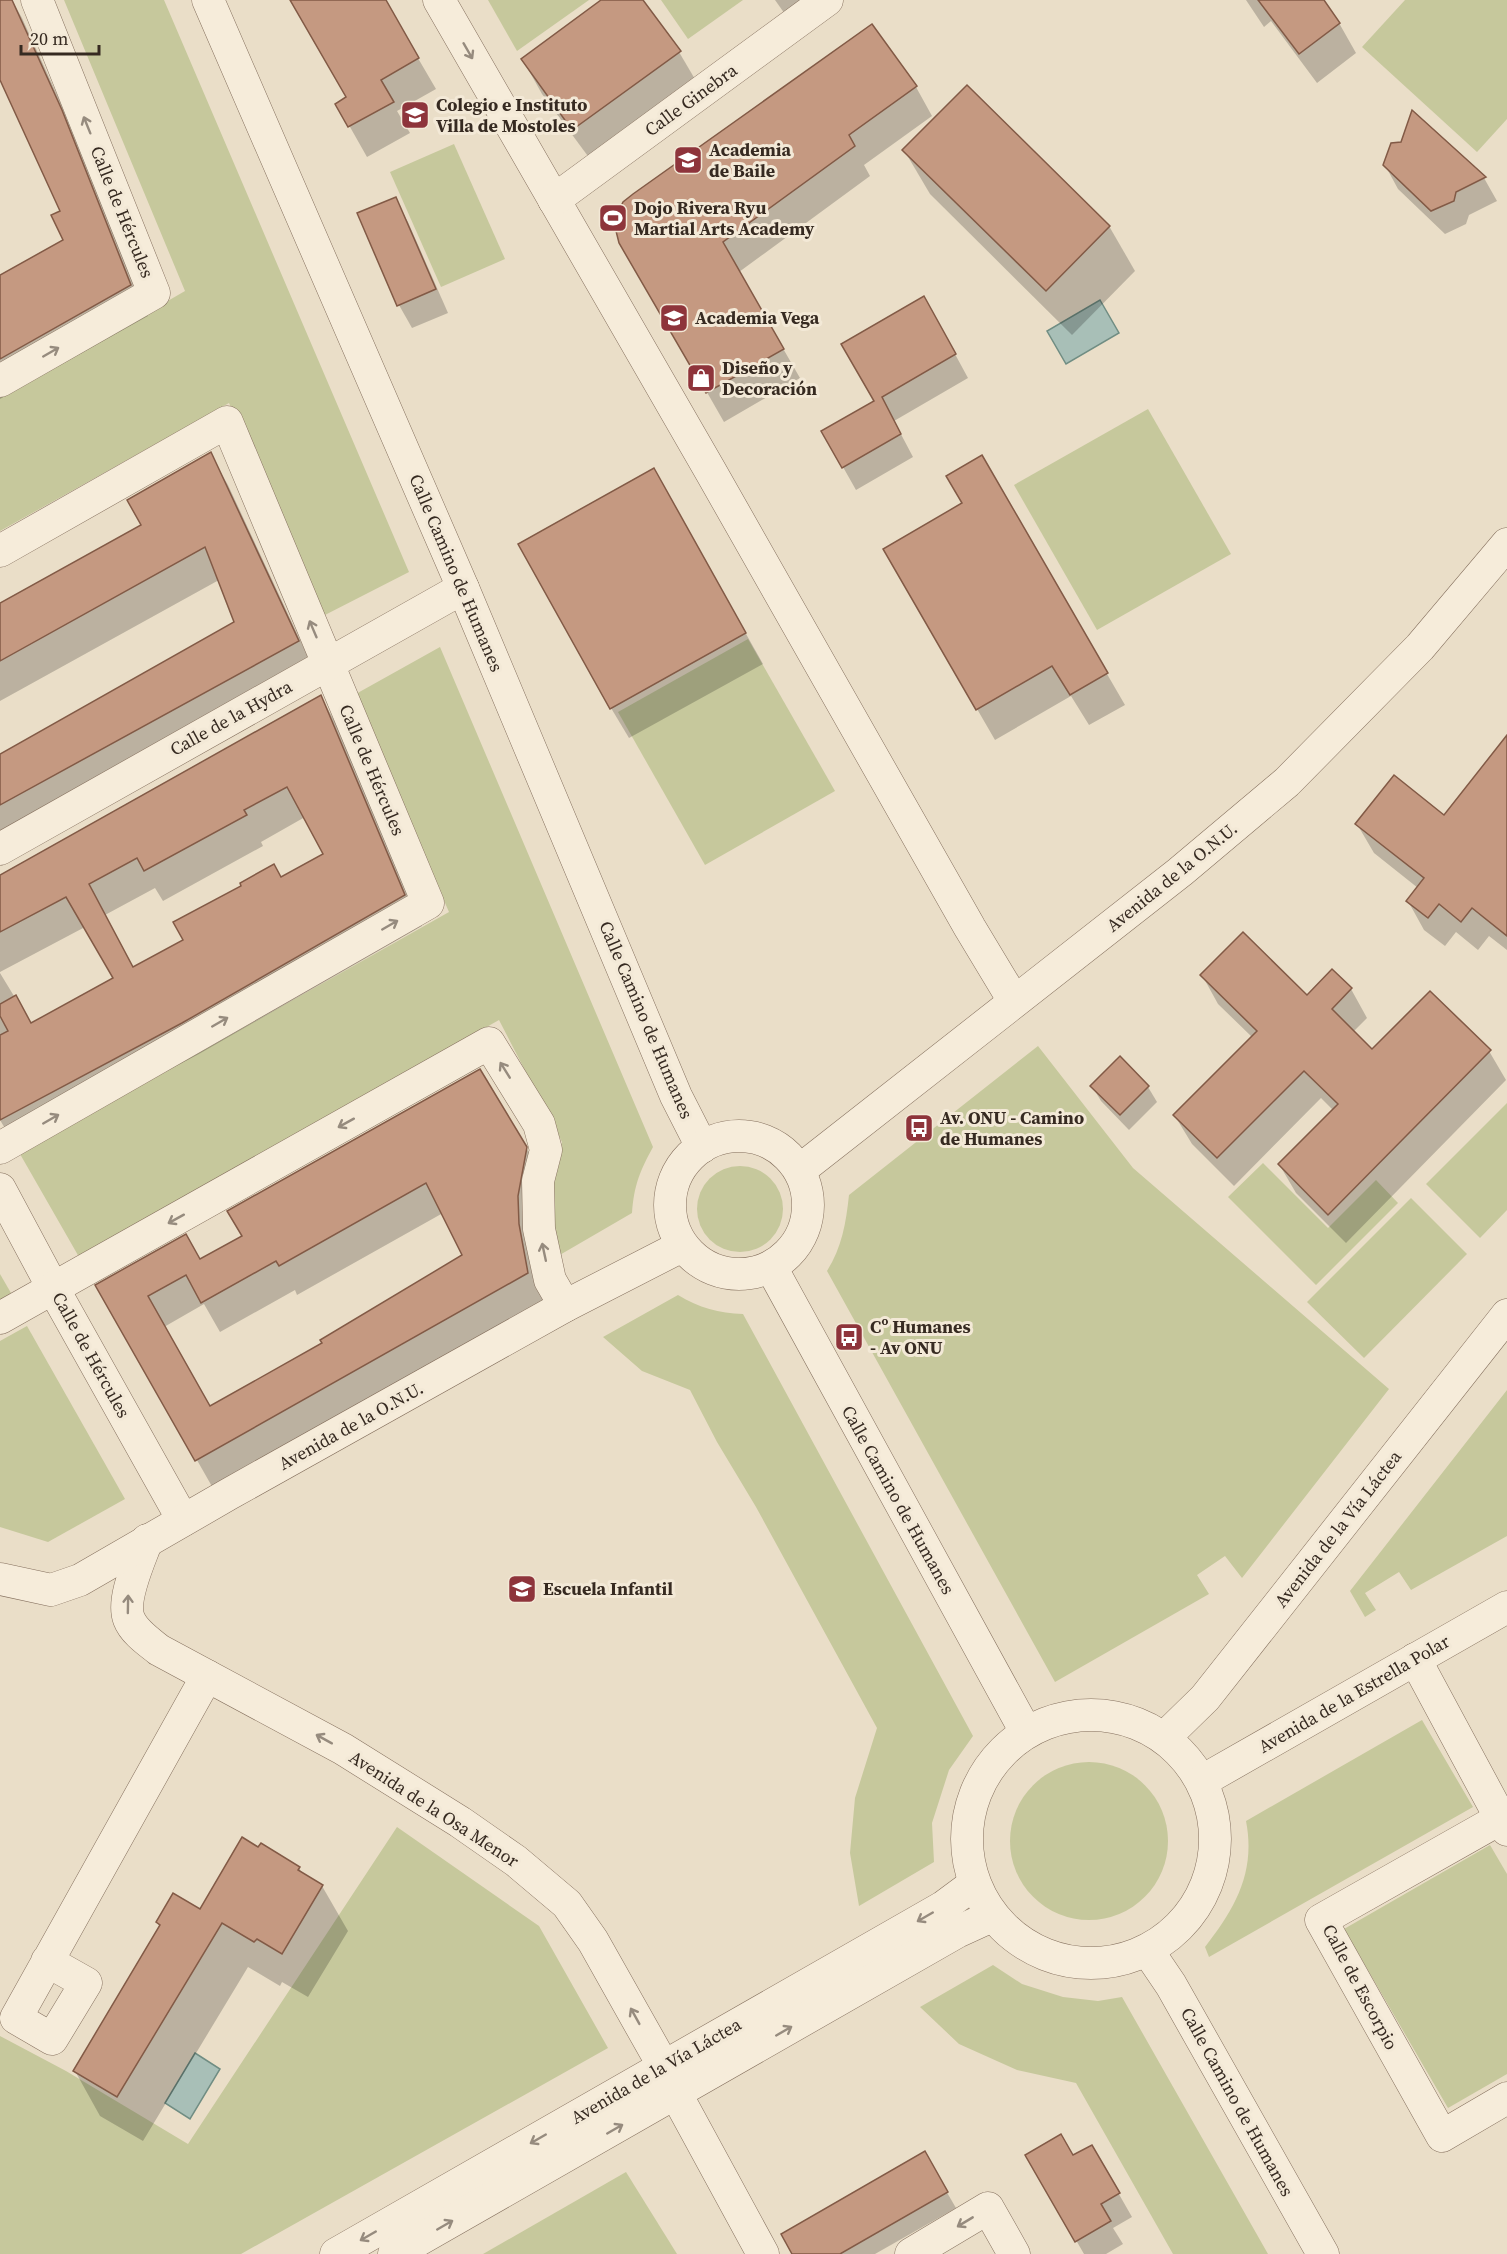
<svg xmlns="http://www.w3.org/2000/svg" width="1507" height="2254" font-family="'Source Serif 4',serif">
<rect width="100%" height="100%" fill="#eadec8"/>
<g fill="#c6c89c">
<path d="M64,0H164L409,572L323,616L229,403L0,531V398L185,291Z"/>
<path d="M488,0H589L517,51Z"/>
<path d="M661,0H743L688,39Z"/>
<path d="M1405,0H1507V119L1477,152L1362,47Z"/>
<path d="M454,144L505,259L441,287L390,172Z"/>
<path d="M1148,409L1231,554L1097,630L1014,485Z"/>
<path d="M748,639L835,791L705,865L618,712Z"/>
<path d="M440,647L653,1147C640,1171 634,1185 632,1213L558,1256L551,1214L554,1177L562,1142L499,1020L79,1257L20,1154L449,912L354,695Z"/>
<path d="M1038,1046L1133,1168L1389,1389L1242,1578L1225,1556L1197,1575L1209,1594L1055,1682L827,1271C842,1247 846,1223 849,1195Z"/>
<path d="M1507,1103V1210L1480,1238L1426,1184Z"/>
<path d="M1263,1163L1328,1228L1376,1180L1398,1203L1316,1285L1228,1197Z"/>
<circle cx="740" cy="1209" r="43"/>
<path d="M1411,1198L1467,1254L1364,1358L1307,1302Z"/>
<path d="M0,1274L11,1293L0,1300Z"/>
<path d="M678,1295C699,1308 719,1313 743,1314L973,1736L949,1770L932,1823L934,1862L859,1906L850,1853L855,1798L877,1728L756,1507L717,1442L690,1390L642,1371L603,1337Z"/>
<path d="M27,1326L125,1499L48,1542L0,1527V1341Z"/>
<path d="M1507,1390V1536L1411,1590L1399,1572L1365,1593L1376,1610L1365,1617L1350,1591Z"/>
<path d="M1422,1720L1473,1807L1209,1957L1205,1947C1235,1909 1256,1872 1246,1821Z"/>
<circle cx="1089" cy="1841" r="79"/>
<path d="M397,1827L539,1926L608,2048L241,2254H0V2036L66,2071L188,2144Z"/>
<path d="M1490,1845L1507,1874V2074L1448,2108L1344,1929Z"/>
<path d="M993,1965L1022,1984L1063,1997L1098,2001L1122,1997L1268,2254H1173L1076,2083L1017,2070L959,2044L920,2007Z"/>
<path d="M626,2172L677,2254H483Z"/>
</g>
<g fill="#a8bfb7" stroke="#708d83" stroke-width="1.5">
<path d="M1100,300L1119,333L1066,364L1047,331Z"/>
<path d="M195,2053L220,2069L190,2119L165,2103Z"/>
</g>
<g fill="#0003" fill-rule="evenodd">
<path d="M0,0H12L22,18L79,143L148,316L0,399V277L64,241L62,212L0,79Z"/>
<path d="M292,0H384L436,89L397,111L410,133L367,157L337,104L348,98Z"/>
<path d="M604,0H643L679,52L699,86L593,163L542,94L523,60Z"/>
<path d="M775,0H825L792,24Z"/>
<path d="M1246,0H1322L1339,23L1356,53L1317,83L1271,21L1264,27Z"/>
<path d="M916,87L932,116L864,165L870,176L739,272L800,378L724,422L621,242Z"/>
<path d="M1413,113L1484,178L1497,201L1469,215L1466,224L1445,234L1398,189L1385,165L1402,143Z"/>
<path d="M904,150L1109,226L1135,271L1072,335L930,194Z"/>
<path d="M395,199L408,222L448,313L412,328L399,305L359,214Z"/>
<path d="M937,321L968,378L894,421L913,457L856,490L843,467L876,402Z"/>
<path d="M210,454L228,485L315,672L0,845V756L236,622L219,580L0,701V605L143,525Z"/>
<path d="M981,457L1125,705L1089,725L1071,696L995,740L885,550L964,504Z"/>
<path d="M671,501L763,664L629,738L611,708Z"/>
<path d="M321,697L338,727L422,926L199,1054L18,1150L0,1120V973L31,1024L115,979L85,927L0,972V877ZM305,817L325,854L281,879L185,941L133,969L105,915L155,888L163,901L263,846L261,842Z"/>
<path d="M1507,738V950L1489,936L1478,950L1456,932L1445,946L1424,930L1408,901L1418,888L1374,853L1357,824L1444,817Z"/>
<path d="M1202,975L1307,997L1351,989L1367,1018L1353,1032L1373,1051H1489L1506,1080L1346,1243L1296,1193L1279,1164L1334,1111L1321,1098L1234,1186L1192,1144L1175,1116L1252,1037L1218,1004Z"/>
<path d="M1092,1086L1148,1087L1157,1102L1129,1130L1101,1101Z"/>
<path d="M524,1144L542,1175L544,1303L214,1490L98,1286L200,1261ZM443,1213L464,1256L324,1343L210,1408L164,1327L204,1304L220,1332L295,1290L297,1295Z"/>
<path d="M299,1868L303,1875L322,1886L348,1931L308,1997L282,1982L280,1986L248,1967L143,2141L100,2116L75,2071L160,1927L157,1922L200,1911Z"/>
<path d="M1092,2147L1132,2217L1113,2228L1123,2244L1106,2254H1084L1027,2155L1073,2157Z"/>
<path d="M924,2153L956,2208L875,2254H794Z"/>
</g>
<g fill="#c59981" stroke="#825a46" stroke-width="1.5" fill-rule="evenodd">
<path d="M0,0H12L62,110L131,285L0,359V275L63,240L51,215L60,211L0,80Z"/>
<path d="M290,0H386L419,58L381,80L394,102L348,127L335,104L346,97Z"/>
<path d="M601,0H643L681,51L572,130L521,59Z"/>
<path d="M1258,0H1324L1340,23L1299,54Z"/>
<path d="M872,24L917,86L849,135L855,146L723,242L784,349L706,393L619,243L615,227L617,215L623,202L633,194Z"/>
<path d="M967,85L1110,226L1046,291L902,150Z"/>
<path d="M1412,110L1486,177L1456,192L1454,201L1431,211L1383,165L1391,143L1401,142Z"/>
<path d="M396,197L436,289L397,306L357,213Z"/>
<path d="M924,296L956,354L882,397L901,434L842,468L821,431L874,401L841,344Z"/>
<path d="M211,452L299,641L0,805V754L234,622L205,547L0,661V603L141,525L127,500Z"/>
<path d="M982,455L1108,673L1070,695L1052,666L976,710L883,549L962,503L946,476Z"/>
<path d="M654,468L746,633L610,709L518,544Z"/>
<path d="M321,695L405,895L182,1023L0,1120V1035L8,1031L0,1016V1004L16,995L31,1023L113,978L66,897L0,932V875ZM287,787L323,854L281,877L274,864L240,883L241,886L173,922L183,940L133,967L89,884L137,858L144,871L247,815L244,810Z"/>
<path d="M1507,735V936L1472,908L1461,922L1439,904L1428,918L1406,901L1424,878L1355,824L1394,775L1444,815Z"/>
<path d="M1243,932L1307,995L1332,969L1352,988L1332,1009L1372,1049L1430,991L1491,1050L1328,1215L1278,1164L1338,1104L1304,1071L1217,1158L1173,1115L1257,1031L1200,975Z"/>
<path d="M1120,1056L1149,1086L1120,1115L1090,1086Z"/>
<path d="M480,1069L527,1147L518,1196L519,1224L528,1273L195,1461L95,1285L186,1234L200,1259L242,1236L227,1211ZM426,1183L462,1255L320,1340L322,1343L210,1406L148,1296L186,1275L201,1303L276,1261L279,1266Z"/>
<path d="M242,1837L258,1847L261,1843L300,1867L298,1870L323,1885L282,1954L257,1939L254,1942L222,1923L117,2097L73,2071L160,1925L156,1922L173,1893L200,1909Z"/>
<path d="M1061,2134L1073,2155L1092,2145L1120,2193L1101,2204L1111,2221L1075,2242L1025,2155Z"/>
<path d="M925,2151L948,2192L840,2254H792L781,2234Z"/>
</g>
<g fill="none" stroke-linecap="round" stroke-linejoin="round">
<g stroke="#85705e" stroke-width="33">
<g id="minor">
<path d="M208,0L463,588L676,1096L702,1147"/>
<path d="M439,0L711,472L970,928L1014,1001"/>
<path d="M554,200L827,0"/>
<path d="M0,381L154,293L37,0"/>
<path d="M0,551L227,422L428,903L0,1148"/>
<path d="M0,849L463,588"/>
<circle cx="739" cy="1205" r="69"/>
<path d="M800,1170L1180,872L1287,782L1420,647L1507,544"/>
<path d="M0,1189L53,1288L183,1520"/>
<path d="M771,1267L1026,1732"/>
<path d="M0,1318L489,1043L539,1124L546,1150L538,1181L539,1229L550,1280L565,1306"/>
<path d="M147,1540C140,1560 121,1599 129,1619C134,1632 149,1642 159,1650L343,1749L460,1822L516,1861L567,1904L593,1941L664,2067"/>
<path d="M0,1579L51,1590L80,1580L229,1494L565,1306L682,1246"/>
<path d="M1415,1659L1507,1830"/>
<circle cx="1091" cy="1839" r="124"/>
<path d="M1164,1738L1205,1698L1507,1315"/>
<path d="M1202,1781L1507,1607"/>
<path d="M1507,1815L1321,1920L1442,2136L1507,2098"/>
<path d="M1148,1951L1171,1985L1323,2254"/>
<path d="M47,1961L86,1983L52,2039L16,2018L207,1676"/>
<path d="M676,2094L763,2254"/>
<path d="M336,2254L943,1907L974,1884"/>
<path d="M394,2254L957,1932L992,1916"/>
<path d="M911,2254L988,2208L1014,2254"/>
</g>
</g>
<use href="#minor" stroke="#f6ecda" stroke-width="32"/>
</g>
<defs><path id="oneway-shaft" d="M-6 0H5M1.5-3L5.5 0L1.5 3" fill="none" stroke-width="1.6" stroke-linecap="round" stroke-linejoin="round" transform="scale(1.5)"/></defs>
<g stroke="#968b7e">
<use href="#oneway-shaft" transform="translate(468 51) rotate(60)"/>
<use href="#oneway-shaft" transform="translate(87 125) rotate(-112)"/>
<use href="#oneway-shaft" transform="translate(51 352) rotate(-30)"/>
<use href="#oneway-shaft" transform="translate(313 629) rotate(-113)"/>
<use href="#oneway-shaft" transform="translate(390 925) rotate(-30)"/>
<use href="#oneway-shaft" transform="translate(220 1022) rotate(-30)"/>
<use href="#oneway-shaft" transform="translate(505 1070) rotate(-122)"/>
<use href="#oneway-shaft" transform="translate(51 1119) rotate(-30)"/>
<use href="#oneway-shaft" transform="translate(346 1123) rotate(151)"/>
<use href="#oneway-shaft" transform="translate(176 1219) rotate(151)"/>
<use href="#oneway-shaft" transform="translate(544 1252) rotate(-102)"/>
<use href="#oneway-shaft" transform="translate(128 1604) rotate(-89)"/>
<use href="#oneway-shaft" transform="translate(324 1739) rotate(-151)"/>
<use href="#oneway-shaft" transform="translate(925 1917) rotate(150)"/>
<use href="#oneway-shaft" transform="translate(635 2016) rotate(-119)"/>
<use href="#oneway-shaft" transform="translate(784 2031) rotate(-30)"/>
<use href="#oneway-shaft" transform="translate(615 2129) rotate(-30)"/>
<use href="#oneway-shaft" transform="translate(538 2139) rotate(150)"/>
<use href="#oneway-shaft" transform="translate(965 2222) rotate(149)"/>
<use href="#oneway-shaft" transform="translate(445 2225) rotate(-30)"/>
<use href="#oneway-shaft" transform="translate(368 2236) rotate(150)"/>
</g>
<defs>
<g id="school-square" transform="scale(1.5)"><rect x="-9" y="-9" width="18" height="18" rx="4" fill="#8e343b" stroke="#f3e9d7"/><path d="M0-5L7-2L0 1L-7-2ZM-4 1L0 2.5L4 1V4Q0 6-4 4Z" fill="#fff"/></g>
<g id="stadium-square" transform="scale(1.5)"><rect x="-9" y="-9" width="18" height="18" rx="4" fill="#8e343b" stroke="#f3e9d7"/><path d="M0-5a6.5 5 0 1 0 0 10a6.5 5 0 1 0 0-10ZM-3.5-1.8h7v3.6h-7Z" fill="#fff"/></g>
<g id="shop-square" transform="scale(1.5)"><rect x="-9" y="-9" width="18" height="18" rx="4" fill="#8e343b" stroke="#f3e9d7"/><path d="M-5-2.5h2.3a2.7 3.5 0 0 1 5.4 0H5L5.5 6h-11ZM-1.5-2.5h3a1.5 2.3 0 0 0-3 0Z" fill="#fff"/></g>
<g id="bus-square" transform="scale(1.5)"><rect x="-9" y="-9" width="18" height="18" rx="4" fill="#8e343b" stroke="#f3e9d7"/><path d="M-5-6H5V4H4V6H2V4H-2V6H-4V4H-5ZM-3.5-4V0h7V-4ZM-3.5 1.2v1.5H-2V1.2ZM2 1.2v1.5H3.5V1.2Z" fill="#fff"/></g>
</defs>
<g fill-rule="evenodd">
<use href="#school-square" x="415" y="115"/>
<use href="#school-square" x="688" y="160"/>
<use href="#stadium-square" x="613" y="218"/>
<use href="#school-square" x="674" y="318"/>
<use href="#shop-square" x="701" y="378"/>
<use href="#bus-square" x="919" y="1128"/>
<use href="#bus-square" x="849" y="1337"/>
<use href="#school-square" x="522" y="1589"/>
</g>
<g text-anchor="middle" stroke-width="6" stroke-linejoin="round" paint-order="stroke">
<g font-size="18" fill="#362a21" stroke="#f3e9d7">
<text transform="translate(691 100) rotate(-36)" y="6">Calle Ginebra</text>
<text transform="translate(122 212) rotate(68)" y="6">Calle de Hércules</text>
<text transform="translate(456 573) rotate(67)" y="6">Calle Camino de Humanes</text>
<text transform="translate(231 718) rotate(-29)" y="6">Calle de la Hydra</text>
<text transform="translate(372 770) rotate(67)" y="6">Calle de Hércules</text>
<text transform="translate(1172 877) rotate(-39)" y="6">Avenida de la O.N.U.</text>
<text transform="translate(646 1020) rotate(67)" y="6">Calle Camino de Humanes</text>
<text transform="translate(91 1355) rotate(61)" y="6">Calle de Hércules</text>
<text transform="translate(351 1426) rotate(-29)" y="6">Avenida de la O.N.U.</text>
<text transform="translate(898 1500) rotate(61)" y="6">Calle Camino de Humanes</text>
<text transform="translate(1338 1529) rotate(-52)" y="6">Avenida de la Vía Láctea</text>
<text transform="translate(1354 1694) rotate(-30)" y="6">Avenida de la Estrella Polar</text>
<text transform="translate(434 1809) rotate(33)" y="6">Avenida de la Osa Menor</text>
<text transform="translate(1360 1987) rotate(62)" y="6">Calle de Escorpio</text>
<text transform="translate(656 2071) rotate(-30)" y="6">Avenida de la Vía Láctea</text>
<text transform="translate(1237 2102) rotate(61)" y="6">Calle Camino de Humanes</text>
</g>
<g font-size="18" font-weight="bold" fill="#362a21" stroke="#f3e9d7" text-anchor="start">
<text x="436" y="111">Colegio e Instituto<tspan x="436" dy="21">Villa de Mostoles</tspan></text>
<text x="709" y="156">Academia<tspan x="709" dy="21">de Baile</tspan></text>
<text x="634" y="214">Dojo Rivera Ryu<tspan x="634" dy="21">Martial Arts Academy</tspan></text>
<text x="695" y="324">Academia Vega</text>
<text x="722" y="374">Diseño y<tspan x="722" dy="21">Decoración</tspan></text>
<text x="940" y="1124">Av. ONU - Camino<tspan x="940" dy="21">de Humanes</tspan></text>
<text x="870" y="1333">Cº Humanes<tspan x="870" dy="21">- Av ONU</tspan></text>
<text x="543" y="1595">Escuela Infantil</text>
</g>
</g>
<path d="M21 45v9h78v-9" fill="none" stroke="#362a21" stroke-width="3"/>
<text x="30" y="45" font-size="18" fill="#362a21" stroke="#f3e9d7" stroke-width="4.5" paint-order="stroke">20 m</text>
</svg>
